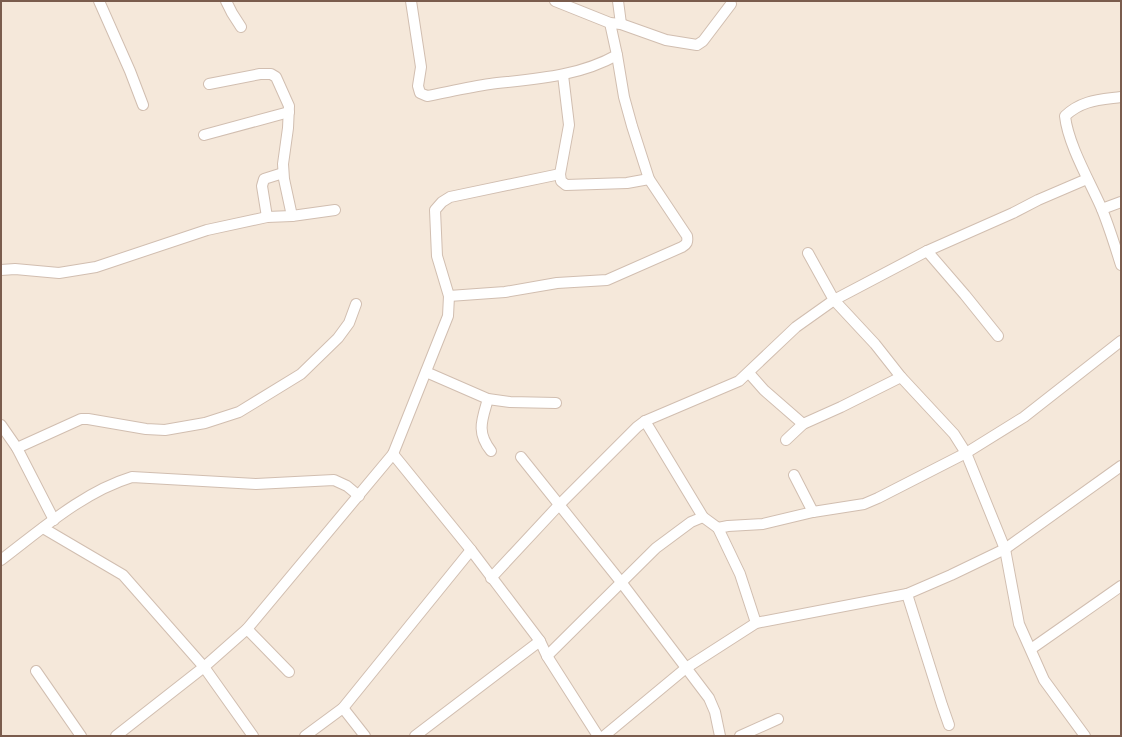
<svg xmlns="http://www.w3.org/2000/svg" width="1122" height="737" font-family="'IBM Plex Sans',sans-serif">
<rect width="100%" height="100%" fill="#fdf6ec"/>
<rect fill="#f5e8da" x="1" y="1" width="1120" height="735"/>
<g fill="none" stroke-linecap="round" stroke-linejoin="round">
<g stroke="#d1beb0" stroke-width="12">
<g id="minor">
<path d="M99,1L130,71L143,105"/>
<path d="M226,1L232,13L241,27"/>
<path d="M411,1L421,67L418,86L420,93L427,96C448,92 469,87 490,84C533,79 578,77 617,55L610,23"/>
<path d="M555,1L610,23L621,24L666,40L697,45L703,41L731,4"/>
<path d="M618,1L621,24"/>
<path d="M563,75L569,125L560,174L561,181L566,185L627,183L649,179"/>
<path d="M209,84L260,74H271L276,77L289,106L288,128L283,164L284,179L292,216"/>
<path d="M1121,97C1099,100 1082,100 1065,116C1068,144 1089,180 1101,207C1109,226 1115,246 1121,265"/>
<path d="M204,135L289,112"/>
<path d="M1102,209L1121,202"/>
<path d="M267,217L262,186L264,179L283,173"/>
<path d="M927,251L965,295L998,336"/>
<path d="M808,253L834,300L875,344L901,377L954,434L966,453L1005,549L1019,624L1044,680L1085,736"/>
<path d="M1,270L15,269L59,273L96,267L207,230L267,217L292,216L335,210"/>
<path d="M449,296L505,292L557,283L607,280L682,247C687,244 688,242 687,236L649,179L632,126L624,97L617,55"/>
<path d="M426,372L488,399L510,402L556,403"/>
<path d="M749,373L764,390L803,424"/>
<path d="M488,399C482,420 476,432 491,451"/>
<path d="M645,421L703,517L718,528L740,574L756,623"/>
<path d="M1,425L17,448L54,520"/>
<path d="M786,440L803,424L841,407L901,377"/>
<path d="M17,448L81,419H88L146,429L165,430L205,423L239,412L301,374L338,338L349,323L356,304"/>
<path d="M393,454L471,550L540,641L547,656L598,736"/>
<path d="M521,457L621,582L709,698L715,712L720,736"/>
<path d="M794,475L813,512"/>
<path d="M43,528L123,575L204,667L253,736"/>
<path d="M718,528L728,526L763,524L813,512L864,504L878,498L966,453L1024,417L1121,341"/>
<path d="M1,560C42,529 83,492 132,477L256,484L334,480L347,486L359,496"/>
<path d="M491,578L559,505L637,427L645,421L739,381L796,327L834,300L927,251L1013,213L1038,200L1087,179"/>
<path d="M907,594L942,705L949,725"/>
<path d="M247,629L289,672"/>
<path d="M1031,649L1121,586"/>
<path d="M547,656L656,548L691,522L703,517"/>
<path d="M36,671L81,736"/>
<path d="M343,708L365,736"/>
<path d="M116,736L204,667L247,629L393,454L448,316L449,296L437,256L435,210L442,202L450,197L560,174"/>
<path d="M305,736L343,708L471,550"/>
<path d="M415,736L540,641"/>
<path d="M604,736L686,668L756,623L907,594L951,575L1005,549L1121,466"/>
<path d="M740,736L778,719"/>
</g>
</g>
<use href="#minor" stroke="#fff" stroke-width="10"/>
</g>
<rect width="1122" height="737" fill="none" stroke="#7a5c4d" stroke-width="4"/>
</svg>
